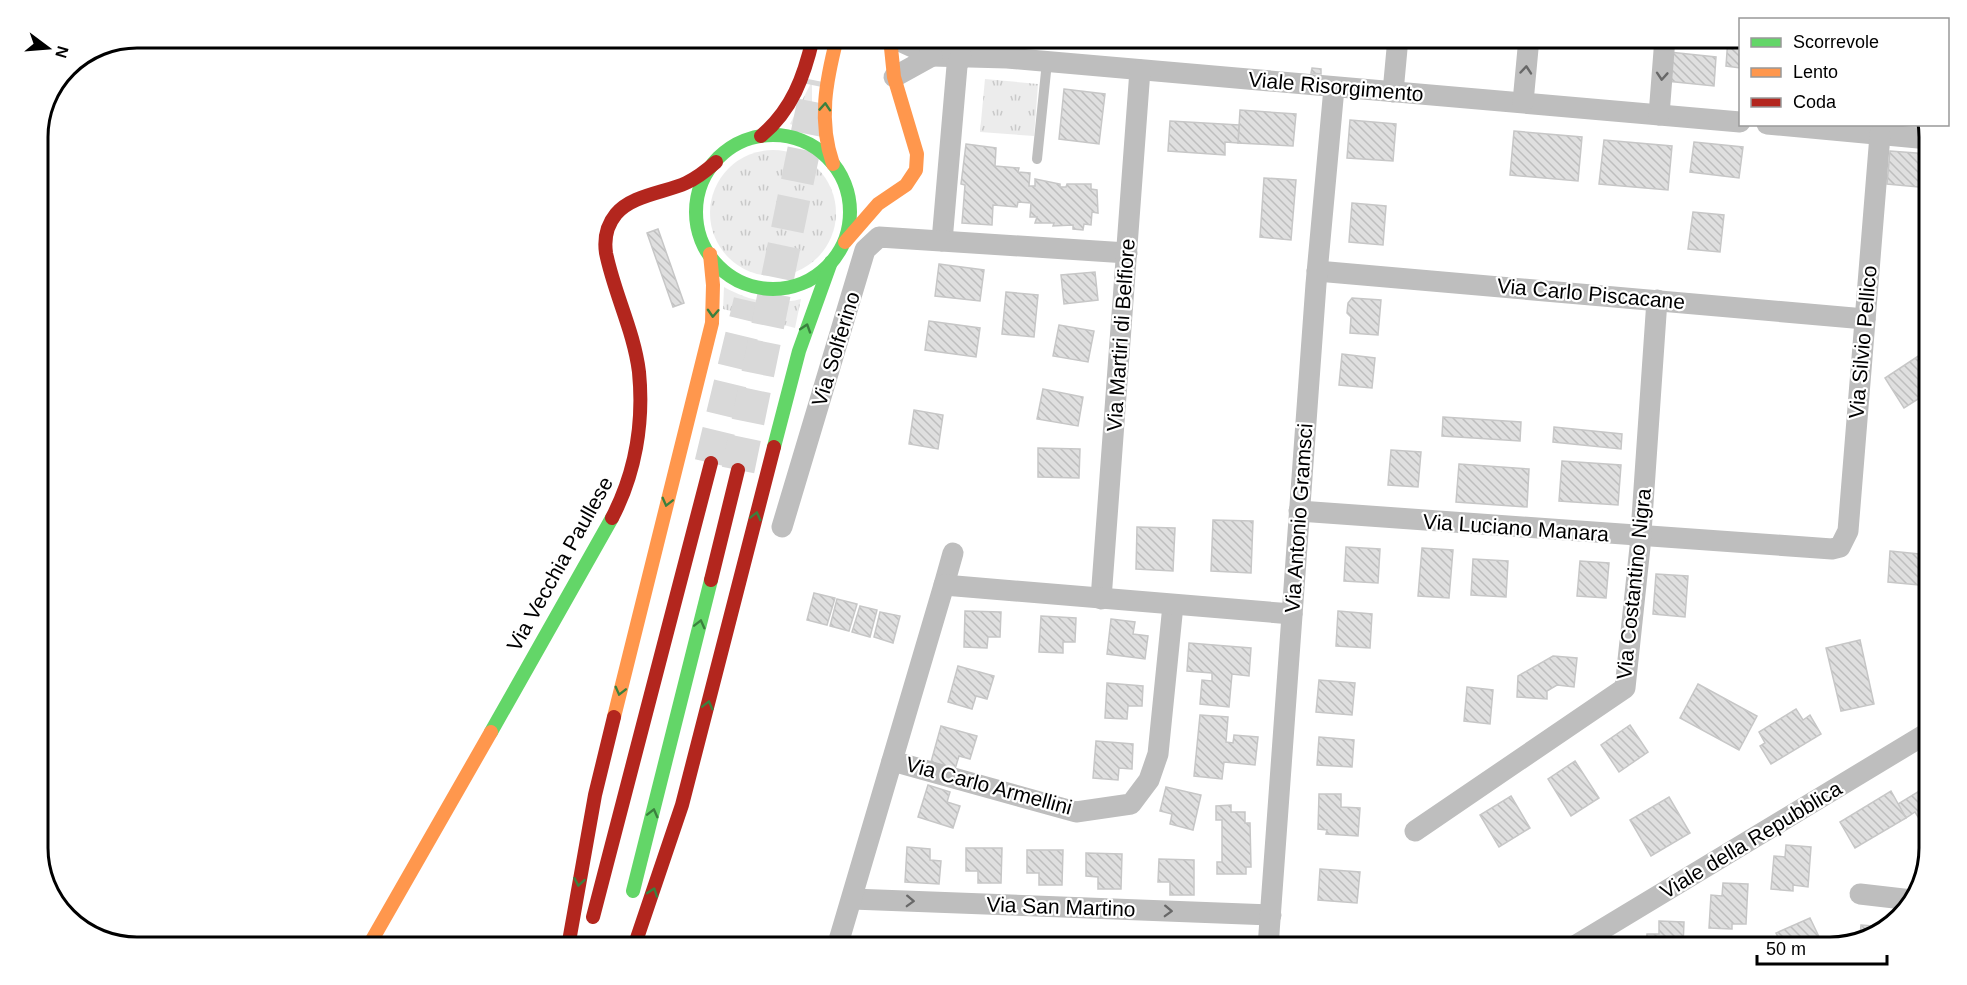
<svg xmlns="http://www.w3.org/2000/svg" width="1967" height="985" font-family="Helvetica,sans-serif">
<defs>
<pattern id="grass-tufts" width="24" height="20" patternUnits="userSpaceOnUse" patternTransform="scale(1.5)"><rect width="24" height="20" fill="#ececec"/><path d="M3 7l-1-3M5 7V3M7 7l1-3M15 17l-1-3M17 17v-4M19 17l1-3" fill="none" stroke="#c9c9c9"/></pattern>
<pattern id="building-back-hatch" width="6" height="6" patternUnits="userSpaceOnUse" patternTransform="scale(1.5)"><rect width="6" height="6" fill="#dfdfdf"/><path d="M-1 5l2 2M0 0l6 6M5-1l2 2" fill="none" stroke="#bebebe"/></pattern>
</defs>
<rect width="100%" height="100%" fill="#fff"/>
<g fill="url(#grass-tufts)">
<path d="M985,79L1038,84L1034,136L980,132Z"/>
<path d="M812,81V132L790,124Z"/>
<circle cx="773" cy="213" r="63"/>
<path d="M724,287C749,301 773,306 801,299L795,328L723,309Z"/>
</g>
<g fill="url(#building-back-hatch)" stroke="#c7c7c7" stroke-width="1.5">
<path d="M1728,38H1740V68L1726,66Z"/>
<path d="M1669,52L1716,57L1714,86L1666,81Z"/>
<path d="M1312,68L1321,69V74L1311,73Z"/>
<path d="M1064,89L1105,94L1099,144L1059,139Z"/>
<path d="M1240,110L1296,114L1293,146L1238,143Z"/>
<path d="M1350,120L1396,124L1393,161L1347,158Z"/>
<path d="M1170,121L1239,125L1238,143L1225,142V155L1168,151Z"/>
<path d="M1514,131L1582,137L1578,181L1510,175Z"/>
<path d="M1604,140L1672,146L1668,190L1599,184Z"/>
<path d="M1694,142L1743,147L1739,178L1690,172Z"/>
<path d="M966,144L996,148L995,166L1019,168L1018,172L1030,173L1029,186H1035V179L1060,184V187H1066L1067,184H1091V189L1097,190L1098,213L1092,212L1091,225L1084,224L1083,230L1073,229V225L1053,226L1054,223H1035L1037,217H1030L1031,203L1018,202L1017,207L993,205L992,225L962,223L965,185L961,184Z"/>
<path d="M1890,151L1929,154V188L1887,184Z"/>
<path d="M1264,178L1296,180L1291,240L1260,237Z"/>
<path d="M1352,203L1386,206L1383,245L1349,242Z"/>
<path d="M1693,212L1724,215L1720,252L1688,249Z"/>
<path d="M658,229L684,303L673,307L647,233Z"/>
<path d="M939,264L984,270L980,301L935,296Z"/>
<path d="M1095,272L1098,300L1064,304L1061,275Z"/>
<path d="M1006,292L1038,295L1034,337L1002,334Z"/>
<path d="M1352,298L1381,300L1378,335L1350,333L1351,317L1347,313L1348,303Z"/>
<path d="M929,321L980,328L976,357L925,350Z"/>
<path d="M1059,325L1094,331L1088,362L1053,356Z"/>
<path d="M1929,349V392L1904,408L1885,378Z"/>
<path d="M1342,354L1375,358L1372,388L1339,385Z"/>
<path d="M1043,389L1083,397L1078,426L1037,419Z"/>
<path d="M914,410L943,415L938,449L909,444Z"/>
<path d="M1443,417L1521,422L1520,441L1442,436Z"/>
<path d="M1554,427L1622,434L1621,449L1553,442Z"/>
<path d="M1038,448L1080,449L1079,478L1038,477Z"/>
<path d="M1391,450L1421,452L1418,487L1388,485Z"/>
<path d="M1562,461L1621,465L1618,505L1559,501Z"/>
<path d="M1459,464L1529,469L1527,507L1456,502Z"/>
<path d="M1213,520L1253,521L1251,573L1211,571Z"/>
<path d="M1137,527L1175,528L1173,571L1136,569Z"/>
<path d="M1346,547L1380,549L1378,583L1344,581Z"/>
<path d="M1422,548L1453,550L1449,598L1418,596Z"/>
<path d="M1890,551L1929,555V586L1888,582Z"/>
<path d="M1473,559L1508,561L1506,597L1471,595Z"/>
<path d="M1580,561L1609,563L1606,598L1577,596Z"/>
<path d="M1656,574L1688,576L1685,617L1653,614Z"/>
<path d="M814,593L835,598L827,625L807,620Z"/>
<path d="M837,599L857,604L849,631L830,626Z"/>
<path d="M860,606L877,610L870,637L852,632Z"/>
<path d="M965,611L1001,612L1000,637H988L987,648L964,647Z"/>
<path d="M1338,611L1372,614L1370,648L1336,646Z"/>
<path d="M880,612L900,616L893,643L874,637Z"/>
<path d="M1041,616L1076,618L1075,642H1063V653L1039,652Z"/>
<path d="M1111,619L1135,622L1133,634L1148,636L1145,659L1107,654Z"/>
<path d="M1860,640L1874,704L1841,711L1826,648Z"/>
<path d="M1189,643L1251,648L1249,676L1232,674L1229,707L1200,704L1202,680L1212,681V673L1187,671Z"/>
<path d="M1553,656L1577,658L1574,687L1557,685L1547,691V699L1517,697L1518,676Z"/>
<path d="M958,666L994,676L987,699L976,696L972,709L948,702Z"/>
<path d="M1319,680L1355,683L1352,715L1316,712Z"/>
<path d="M1107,683L1143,686L1142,706H1128L1127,719L1105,718Z"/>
<path d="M1698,684L1757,716L1739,750L1680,718Z"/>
<path d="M1467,687L1493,690L1490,724L1464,721Z"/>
<path d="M1796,709L1803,720L1810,715L1821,734L1771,764L1760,746L1765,743L1759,732Z"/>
<path d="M1200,715L1228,717L1226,742L1233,743L1234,735L1258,737L1255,765L1224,762L1222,779L1194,776Z"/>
<path d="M1630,725L1648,752L1619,772L1601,745Z"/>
<path d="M941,726L977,736L970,759L959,756L955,769L931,762Z"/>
<path d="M1319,737L1354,740L1352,767L1317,765Z"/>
<path d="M1096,741L1133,744L1132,769L1119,768L1118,780L1093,778Z"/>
<path d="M1575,761L1599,798L1571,816L1548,779Z"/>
<path d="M928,785L950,792L947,802L960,806L953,828L918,817Z"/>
<path d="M1929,785V819L1922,823L1915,812L1906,818L1898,804Z"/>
<path d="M1166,787L1201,795L1193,830L1170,824L1172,814L1160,811Z"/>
<path d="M1891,791L1906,818L1855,848L1840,822Z"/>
<path d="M1319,794H1341V807L1360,808L1358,836L1326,834L1327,830L1318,829Z"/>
<path d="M1511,796L1530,828L1499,847L1480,815Z"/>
<path d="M1669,797L1690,833L1651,856L1630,820Z"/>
<path d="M1231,805V812H1245V823H1250L1251,867H1246V874H1217V862H1222V820H1216V806Z"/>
<path d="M1786,845L1811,847L1808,887L1793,885V891L1771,889L1774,856L1785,857Z"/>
<path d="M907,847L930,849V860L941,861L939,884L905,882Z"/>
<path d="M966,848H1002L1001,883H978V871H966Z"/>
<path d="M1027,850H1063L1062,885H1039V873H1027Z"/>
<path d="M1086,853L1122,854L1121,889H1098V877L1086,876Z"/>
<path d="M1159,859L1194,860V895H1170V882H1158Z"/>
<path d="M1320,869L1360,872L1357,903L1318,900Z"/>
<path d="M1723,883L1748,884L1746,924H1732V929L1709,928L1711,895L1722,896Z"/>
<path d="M1810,918L1820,939L1809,944L1811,947H1783L1776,933Z"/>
<path d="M1659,921L1684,922L1683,947H1646L1647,934H1659Z"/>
<path d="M1861,925L1885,927V931L1846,943L1847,935L1860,936Z"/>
</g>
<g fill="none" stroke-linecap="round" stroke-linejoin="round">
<g stroke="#d9d9d9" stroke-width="33" stroke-dasharray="33 16" stroke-linecap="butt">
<path d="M711,463L750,301"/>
<path d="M738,470L818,81"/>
</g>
<path stroke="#bebebe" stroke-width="10" d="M1037,159L1047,62"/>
<g stroke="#bebebe" stroke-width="21">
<path d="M893,38L932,56L1007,58L1740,122"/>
<path d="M894,77L932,56"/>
<path d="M1393,92L1398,38"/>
<path d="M1523,102L1529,38"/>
<path d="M1659,115L1665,38"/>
<path d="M1767,124L1929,139"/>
<path d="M942,241L957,66L961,56"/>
<path d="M1317,271L1865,319"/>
<path d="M1299,511L1832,549L1840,547L1848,531L1880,135"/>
<path d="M782,527L865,250L879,237L1127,253"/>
<path d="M944,585L953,553"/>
<path d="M1101,599L1140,70"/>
<path d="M892,761L1076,812L1131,804L1149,780L1158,754L1173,605"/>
<path d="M1415,831L1625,688L1640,547L1657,300"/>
<path d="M1860,894L1912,900"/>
<path d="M852,899L1271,915"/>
<path d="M837,947L944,585L1292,614"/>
<path d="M1268,947L1316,284L1334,88"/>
<path d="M1573,947L1929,732"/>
</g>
<g stroke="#63d668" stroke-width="14">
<circle cx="773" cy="212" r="77"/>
<path d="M774,447L799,351L831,262"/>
<path d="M491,732L612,518"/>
<path d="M633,891L711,580"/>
</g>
<g stroke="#ff974d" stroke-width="14">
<path d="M833,164C818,121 826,81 837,38"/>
<path d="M845,242L878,204L906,185L916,170L917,154L894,77L890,38"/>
<path d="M614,717L712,323L713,285L710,254"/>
<path d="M368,947L491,732"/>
</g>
<g stroke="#b3261e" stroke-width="14">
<path d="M761,136C792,110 804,77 813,38"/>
<path d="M612,518C635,474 644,423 639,372C634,331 614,293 606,253C604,239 607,225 616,214C632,195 664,193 686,183C697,178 707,170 716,162"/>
<path d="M711,580L738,470"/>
<path d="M593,917L711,463"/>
<path d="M568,947L595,795L614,717"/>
<path d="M634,947L682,805L774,447"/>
</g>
</g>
<defs><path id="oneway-chevron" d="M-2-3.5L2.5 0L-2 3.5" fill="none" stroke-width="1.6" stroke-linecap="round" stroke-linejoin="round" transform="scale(1.5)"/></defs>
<g stroke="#686868">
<use href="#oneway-chevron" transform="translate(1526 70) rotate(-85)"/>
<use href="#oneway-chevron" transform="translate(1662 76) rotate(94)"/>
<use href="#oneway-chevron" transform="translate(910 901) rotate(2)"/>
<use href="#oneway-chevron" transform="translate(1168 911) rotate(2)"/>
</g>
<g stroke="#3b803e">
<use href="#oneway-chevron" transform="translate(825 107) rotate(-86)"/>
<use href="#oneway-chevron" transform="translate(713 313) rotate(93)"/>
<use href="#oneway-chevron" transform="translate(806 328) rotate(-72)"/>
<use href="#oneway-chevron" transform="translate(667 502) rotate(104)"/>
<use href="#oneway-chevron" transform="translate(756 516) rotate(-76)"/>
<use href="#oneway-chevron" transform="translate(700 624) rotate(-76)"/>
<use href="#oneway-chevron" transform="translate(620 691) rotate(104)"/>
<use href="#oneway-chevron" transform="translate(708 705) rotate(-76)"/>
<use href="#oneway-chevron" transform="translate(653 813) rotate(-76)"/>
<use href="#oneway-chevron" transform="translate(579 882) rotate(100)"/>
<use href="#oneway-chevron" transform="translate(653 892) rotate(-71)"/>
</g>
<g text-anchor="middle" stroke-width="4.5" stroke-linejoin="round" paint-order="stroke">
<g font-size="21" fill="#000" stroke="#fff">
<text transform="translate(1336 87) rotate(5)" y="7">Viale Risorgimento</text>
<text transform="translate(1591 294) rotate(5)" y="7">Via Carlo Piscacane</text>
<text transform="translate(1121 335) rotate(-86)" y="7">Via Martiri di Belfiore</text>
<text transform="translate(1863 342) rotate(-85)" y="7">Via Silvio Pellico</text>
<text transform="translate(836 349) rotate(-73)" y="7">Via Solferino</text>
<text transform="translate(1299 518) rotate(-86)" y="7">Via Antonio Gramsci</text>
<text transform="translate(1516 528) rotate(4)" y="7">Via Luciano Manara</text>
<text transform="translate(560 564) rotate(-61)" y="7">Via Vecchia Paullese</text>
<text transform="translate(1634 584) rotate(-84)" y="7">Via Costantino Nigra</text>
<text transform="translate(989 786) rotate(15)" y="7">Via Carlo Armellini</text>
<text transform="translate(1751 840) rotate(-31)" y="7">Viale della Repubblica</text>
<text transform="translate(1061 907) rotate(2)" y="7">Via San Martino</text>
</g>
</g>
<path d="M0 0H1967V985H0ZM137 48H1830A89 89 0 0 1 1919 137V848A89 89 0 0 1 1830 937H137A89 89 0 0 1 48 848V137A89 89 0 0 1 137 48Z" fill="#fff" fill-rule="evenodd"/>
<path fill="none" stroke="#000" stroke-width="3" d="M137 48H1830A89 89 0 0 1 1919 137V848A89 89 0 0 1 1830 937H137A89 89 0 0 1 48 848V137A89 89 0 0 1 137 48Z"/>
<rect x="1739" y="18" width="210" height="108" fill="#ffffff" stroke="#999999" stroke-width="1.5"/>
<rect x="1751" y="38" width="30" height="9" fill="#63d668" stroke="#999999" stroke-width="1.5"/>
<text x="1793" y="48" font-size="18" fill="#000000">Scorrevole</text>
<rect x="1751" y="68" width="30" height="9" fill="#ff974d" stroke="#999999" stroke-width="1.5"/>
<text x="1793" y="78" font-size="18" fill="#000000">Lento</text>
<rect x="1751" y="98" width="30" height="9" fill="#b3261e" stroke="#999999" stroke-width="1.5"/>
<text x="1793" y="108" font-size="18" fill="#000000">Coda</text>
<g transform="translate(48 48) rotate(106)" stroke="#ffffff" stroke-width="4.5" paint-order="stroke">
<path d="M0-4.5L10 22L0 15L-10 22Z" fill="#000000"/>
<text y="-9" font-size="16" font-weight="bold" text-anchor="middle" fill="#000000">N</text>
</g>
<path d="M1757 955v9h130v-9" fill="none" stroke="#000000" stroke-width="3"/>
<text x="1766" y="955" font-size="18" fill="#000000" stroke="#ffffff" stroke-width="4.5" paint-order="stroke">50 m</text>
</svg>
